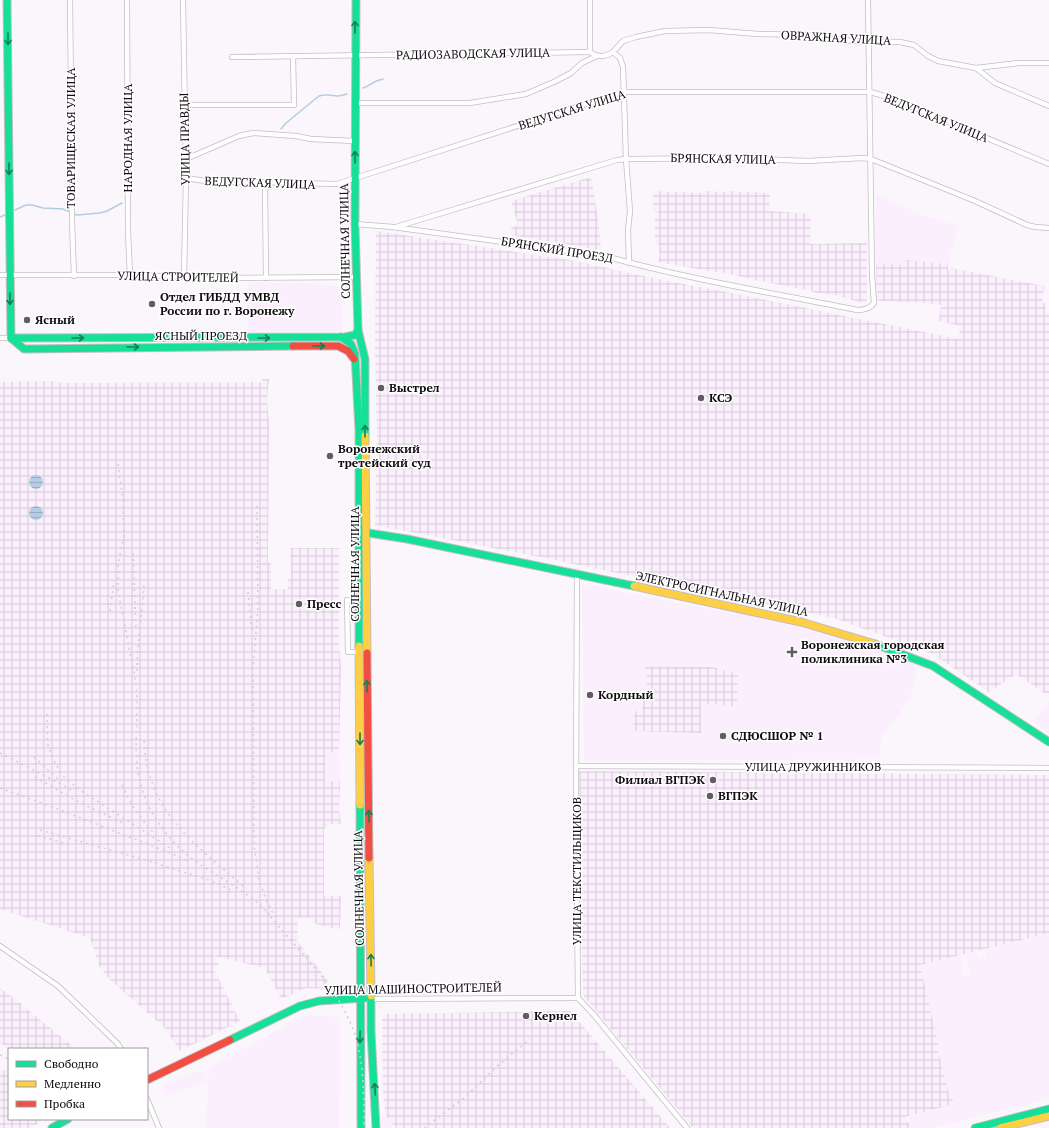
<svg xmlns="http://www.w3.org/2000/svg" width="1049" height="1128" font-family="'PT Serif',serif">
<defs>
<pattern id="industrial-grid" width="8" height="8" patternUnits="userSpaceOnUse"><rect width="8" height="8" fill="#fbeefd"/><path d="M0 4h8M4 0v8" fill="none" stroke="#d6cbd8"/></pattern>
<pattern id="water-rules" width="6" height="5" patternUnits="userSpaceOnUse"><rect width="6" height="5" fill="#b3cee2"/><path d="M0 2.5h6" fill="none" stroke="#99b0c1"/></pattern>
</defs>
<rect width="100%" height="100%" fill="#fbf6fc"/>
<g fill="#fbeefd">
<path d="M876,194L924,216L958,226L948,264L907,260L906,265L876,264Z"/>
<path d="M249,283H302L343,287L341,332L248,331Z"/>
<path d="M582,584L735,614L736,612L816,629L856,643L915,664L917,668L910,699L881,737L880,759L584,761Z"/>
<path d="M1049,701V733L1034,723Z"/>
<path d="M339,752L340,781H325L326,753Z"/>
<path d="M1049,933V1099L933,1128H911L909,1117L954,1104L952,1098L949,1094L938,1051L939,1047L920,965L959,956L964,976L971,975L966,955L976,952L978,960L987,958L985,948Z"/>
<path d="M308,1015L340,1017L339,1128H206L209,1067Z"/>
<path d="M202,1069L207,1081L167,1097L162,1087Z"/>
<path d="M378,1112L384,1115V1117L396,1120L392,1128H379Z"/>
</g>
<g fill="url(#industrial-grid)">
<path d="M591,177L598,219L601,250L511,235V228L518,225L511,201Z"/>
<path d="M653,191L702,193V191L727,192V191L770,193L769,211L811,214L810,244L867,243V304L835,295L812,292V291L754,280L726,273L708,271L658,262L660,253L659,252V244L655,243V217H657L658,212L653,211Z"/>
<path d="M376,231L576,261L652,278L726,292L958,339L961,326L939,321L941,305L927,303L880,301L877,299L876,264L906,265V260L948,264V270L951,268L1044,286L1042,302L1046,304L1045,313H1049V696L1016,674L989,692L933,654L834,618L535,556L375,525L377,438L375,352Z"/>
<path d="M262,379H269L267,401L269,423L268,563H271V589H288V579H291L290,548H339V646L341,667L339,752L326,753L325,781H340L339,811L341,823L340,824H330L324,829V896H341L340,929L327,927L316,924L311,918H297L298,938L296,939L333,987L326,989L306,988L281,999L265,968L214,956L219,964L213,968L240,1021L180,1051L164,1027L109,979L99,965L90,938L0,909V382L53,381V382L71,383L262,382Z"/>
<path d="M645,666L712,667L738,674L737,707L718,704L701,705V733L633,731L634,711L642,712V700L647,699V672H645Z"/>
<path d="M579,771L1049,775V933L920,965L939,1047L938,1051L949,1094L952,1098L954,1104L905,1117L911,1128H693L583,995Z"/>
<path d="M0,988L16,1000L76,1049H12L0,1043Z"/>
<path d="M570,1011L670,1128H396L385,1114L384,1097L383,1096L382,1014Z"/>
<path d="M0,1069L9,1072V1119H46L30,1128H0Z"/>
</g>
<g fill="url(#water-rules)">
<circle cx="36" cy="482" r="7"/>
<circle cx="36" cy="513" r="7"/>
</g>
<g fill="none" stroke-linecap="round" stroke-linejoin="round">
<g stroke="#b3cee2" stroke-width="1.5">
<path d="M363,88C372,85 372,81 383,79"/>
<path d="M281,129L286,123L319,96C325,94 330,95 337,96C340,96 344,95 347,94"/>
<path d="M15,210L26,205H32L43,208L63,209L77,215L100,213L107,211L122,203"/>
<path d="M0,217L5,215"/>
</g>
<g stroke="#c2bec3" stroke-width="6">
<g id="street">
<path d="M70,0L72,192V222L74,276"/>
<path d="M127,0L128,232L130,275"/>
<path d="M183,0L186,178L184,277"/>
<path d="M590,0V52C598,58 605,57 613,52L620,58L623,67L626,159L630,211L628,230L629,263"/>
<path d="M613,52L623,41L636,37L665,31L709,30L758,34L804,35L852,41L900,42L914,45L928,56L938,61L976,68L995,83L1049,106"/>
<path d="M232,57L590,52"/>
<path d="M976,68L1019,63H1049"/>
<path d="M355,103H470L526,94L556,81L571,73L582,63L597,56"/>
<path d="M184,105H294L293,56"/>
<path d="M186,159L239,136L253,133L296,136L311,139L355,141"/>
<path d="M186,178L205,181L337,184L623,92H870L888,97L1049,164"/>
<path d="M265,183L266,278"/>
<path d="M355,224L393,227L605,256C687,279 773,293 857,310C864,310 870,309 874,303L872,275L868,0"/>
<path d="M396,227L617,160L626,159L733,158L808,161L862,158L871,159L975,201L1027,225L1035,227L1049,228"/>
<path d="M0,275H130L216,278L357,277"/>
<path d="M0,338H11"/>
<path d="M577,575L576,789L578,998L594,1015L687,1128"/>
<path d="M359,652H348L347,600H360"/>
<path d="M577,766L1049,768"/>
<path d="M0,946L58,986L118,1044L121,1049"/>
<path d="M371,999L578,998"/>
<path d="M147,1099L159,1128"/>
</g>
</g>
<g stroke="#c2bec3" stroke-width="9">
<g id="fast">
<path d="M7,0L11,338"/>
<path d="M356,0L355,224L358,330L365,359V436"/>
<path d="M341,337L351,344L355,354L359,430V646"/>
<path d="M11,338L24,349L293,346"/>
<path d="M11,338L345,337L355,335L358,330"/>
<path d="M362,532L407,539L634,586"/>
<path d="M875,644L933,666L1049,742"/>
<path d="M360,805L361,1128"/>
<path d="M371,996V1031L376,1128"/>
<path d="M230,1040L300,1006L319,1001L365,998"/>
<path d="M52,1128L68,1119"/>
<path d="M975,1128L1049,1109"/>
</g>
</g>
<g stroke="#c2bec3" stroke-width="9">
<g id="slow">
<path d="M365,436L367,653"/>
<path d="M634,586L801,622L875,644"/>
<path d="M359,646L360,805"/>
<path d="M369,858L371,996"/>
<path d="M1000,1128L1049,1116"/>
</g>
</g>
<g stroke="#c2bec3" stroke-width="9">
<g id="jam">
<path d="M293,346H338L348,351L354,359"/>
<path d="M367,653L369,858"/>
<path d="M147,1080L230,1040"/>
</g>
</g>
<use href="#street" stroke="#fefeff" stroke-width="4.5"/>
<use href="#fast" stroke="#16e098" stroke-width="7"/>
<use href="#slow" stroke="#ffcf43" stroke-width="7"/>
<use href="#jam" stroke="#f24e42" stroke-width="7"/>
<g stroke="#d0cfd1" stroke-width="1.5" stroke-dasharray="2 4" stroke-linecap="butt">
<path d="M118,464L123,500L124,536L118,564V591L136,684C139,715 133,749 139,778C147,814 171,845 201,865C219,877 238,887 254,900C260,905 265,910 270,915"/>
<path d="M257,506L258,607L253,668L254,845L259,880L267,902L274,915"/>
<path d="M133,553L136,630"/>
<path d="M248,592L252,630"/>
<path d="M110,611L114,581"/>
<path d="M137,671C137,641 143,612 144,582"/>
<path d="M47,714L48,745L53,759L63,776L80,790L170,848"/>
<path d="M144,741C148,815 195,843 245,888"/>
<path d="M0,753L74,791"/>
<path d="M34,757L58,779"/>
<path d="M35,777L75,800L123,823"/>
<path d="M122,785C131,805 141,820 156,835"/>
<path d="M0,788L42,803L173,854L190,862"/>
<path d="M40,830L156,863C181,873 209,877 232,891"/>
<path d="M38,836L68,844"/>
<path d="M267,912C297,950 335,983 353,1029C364,1058 364,1097 364,1128"/>
<path d="M0,1055L9,1059"/>
<path d="M424,1128L464,1098L495,1068L530,1039"/>
</g>
</g>
<defs><path id="oneway-shaft" d="M-6 0H5M1.5-3L5.5 0L1.5 3" fill="none" stroke-width="1.6" stroke-linecap="round" stroke-linejoin="round"/></defs>
<g stroke="#13805b">
<use href="#oneway-shaft" transform="translate(355 27) rotate(-90)"/>
<use href="#oneway-shaft" transform="translate(8 39) rotate(90)"/>
<use href="#oneway-shaft" transform="translate(355 157) rotate(-90)"/>
<use href="#oneway-shaft" transform="translate(9 169) rotate(90)"/>
<use href="#oneway-shaft" transform="translate(10 299) rotate(90)"/>
<use href="#oneway-shaft" transform="translate(78 338)"/>
<use href="#oneway-shaft" transform="translate(264 338)"/>
<use href="#oneway-shaft" transform="translate(319 346)"/>
<use href="#oneway-shaft" transform="translate(133 347)"/>
<use href="#oneway-shaft" transform="translate(365 431) rotate(-90)"/>
<use href="#oneway-shaft" transform="translate(367 686) rotate(-91)"/>
<use href="#oneway-shaft" transform="translate(360 739) rotate(90)"/>
<use href="#oneway-shaft" transform="translate(369 816) rotate(-91)"/>
<use href="#oneway-shaft" transform="translate(371 960) rotate(-91)"/>
<use href="#oneway-shaft" transform="translate(360 1037) rotate(91)"/>
<use href="#oneway-shaft" transform="translate(375 1089) rotate(-94)"/>
</g>
<g fill="#625d63" stroke="#fff" stroke-width="1.5">
<circle cx="152" cy="304" r="4"/>
<circle cx="27" cy="320" r="4"/>
<circle cx="381" cy="388" r="4"/>
<circle cx="701" cy="398" r="4"/>
<circle cx="330" cy="456" r="4"/>
<circle cx="299" cy="604" r="4"/>
<path d="M790 646h4v4h4v4h-4v4h-4v-4h-4v-4h4z"/>
<circle cx="590" cy="695" r="4"/>
<circle cx="723" cy="736" r="4"/>
<circle cx="713" cy="780" r="4"/>
<circle cx="710" cy="796" r="4"/>
<circle cx="526" cy="1016" r="4"/>
</g>
<g text-anchor="middle" stroke-width="3" stroke-linejoin="round" paint-order="stroke">
<g font-size="12" fill="#100b10" stroke="#fff">
<text transform="translate(836 38) rotate(3)" y="4">ОВРАЖНАЯ УЛИЦА</text>
<text transform="translate(473 54) rotate(-1)" y="4">РАДИОЗАВОДСКАЯ УЛИЦА</text>
<text transform="translate(572 110) rotate(-17)" y="4">ВЕДУГСКАЯ УЛИЦА</text>
<text transform="translate(936 118) rotate(22)" y="4">ВЕДУГСКАЯ УЛИЦА</text>
<text transform="translate(71 138) rotate(-90)" y="4">ТОВАРИЩЕСКАЯ УЛИЦА</text>
<text transform="translate(128 138) rotate(-90)" y="4">НАРОДНАЯ УЛИЦА</text>
<text transform="translate(185 139) rotate(-91)" y="4">УЛИЦА ПРАВДЫ</text>
<text transform="translate(723 159) rotate(1)" y="4">БРЯНСКАЯ УЛИЦА</text>
<text transform="translate(260 183) rotate(2)" y="4">ВЕДУГСКАЯ УЛИЦА</text>
<text transform="translate(345 241) rotate(-91)" y="4">СОЛНЕЧНАЯ УЛИЦА</text>
<text transform="translate(557 250) rotate(9)" y="4">БРЯНСКИЙ ПРОЕЗД</text>
<text transform="translate(178 277) rotate(1)" y="4">УЛИЦА СТРОИТЕЛЕЙ</text>
<text x="201" y="340">ЯСНЫЙ ПРОЕЗД</text>
<text transform="translate(355 564) rotate(-90)" y="4">СОЛНЕЧНАЯ УЛИЦА</text>
<text transform="translate(722 594) rotate(12)" y="4">ЭЛЕКТРОСИГНАЛЬНАЯ УЛИЦА</text>
<text x="813" y="771">УЛИЦА ДРУЖИННИКОВ</text>
<text transform="translate(577 871) rotate(-90)" y="4">УЛИЦА ТЕКСТИЛЬЩИКОВ</text>
<text transform="translate(359 888) rotate(-91)" y="4">СОЛНЕЧНАЯ УЛИЦА</text>
<text transform="translate(413 989) rotate(-1)" y="4">УЛИЦА МАШИНОСТРОИТЕЛЕЙ</text>
</g>
<g font-size="12" font-weight="bold" fill="#100b10" stroke="#fff" text-anchor="start">
<text x="160" y="301">Отдел ГИБДД УМВД<tspan x="160" dy="14">России по г. Воронежу</tspan></text>
<text x="35" y="324">Ясный</text>
<text x="389" y="392">Выстрел</text>
<text x="709" y="402">КСЭ</text>
<text x="338" y="453">Воронежский<tspan x="338" dy="14">третейский суд</tspan></text>
<text x="307" y="608">Пресс</text>
<text x="801" y="649">Воронежская городская<tspan x="801" dy="14">поликлиника №3</tspan></text>
<text x="598" y="699">Кордный</text>
<text x="731" y="740">СДЮСШОР № 1</text>
<text x="705" y="784" text-anchor="end">Филиал ВГПЭК</text>
<text x="718" y="800">ВГПЭК</text>
<text x="534" y="1020">Кернел</text>
</g>
</g>
<rect x="8" y="1048" width="140" height="72" fill="#ffffff" stroke="#9f9d9f"/>
<rect x="16" y="1061" width="20" height="6" fill="#16e098" stroke="#9f9d9f"/>
<text x="44" y="1068" font-size="12" fill="#100b10">Свободно</text>
<rect x="16" y="1081" width="20" height="6" fill="#ffcf43" stroke="#9f9d9f"/>
<text x="44" y="1088" font-size="12" fill="#100b10">Медленно</text>
<rect x="16" y="1101" width="20" height="6" fill="#f24e42" stroke="#9f9d9f"/>
<text x="44" y="1108" font-size="12" fill="#100b10">Пробка</text>
</svg>
